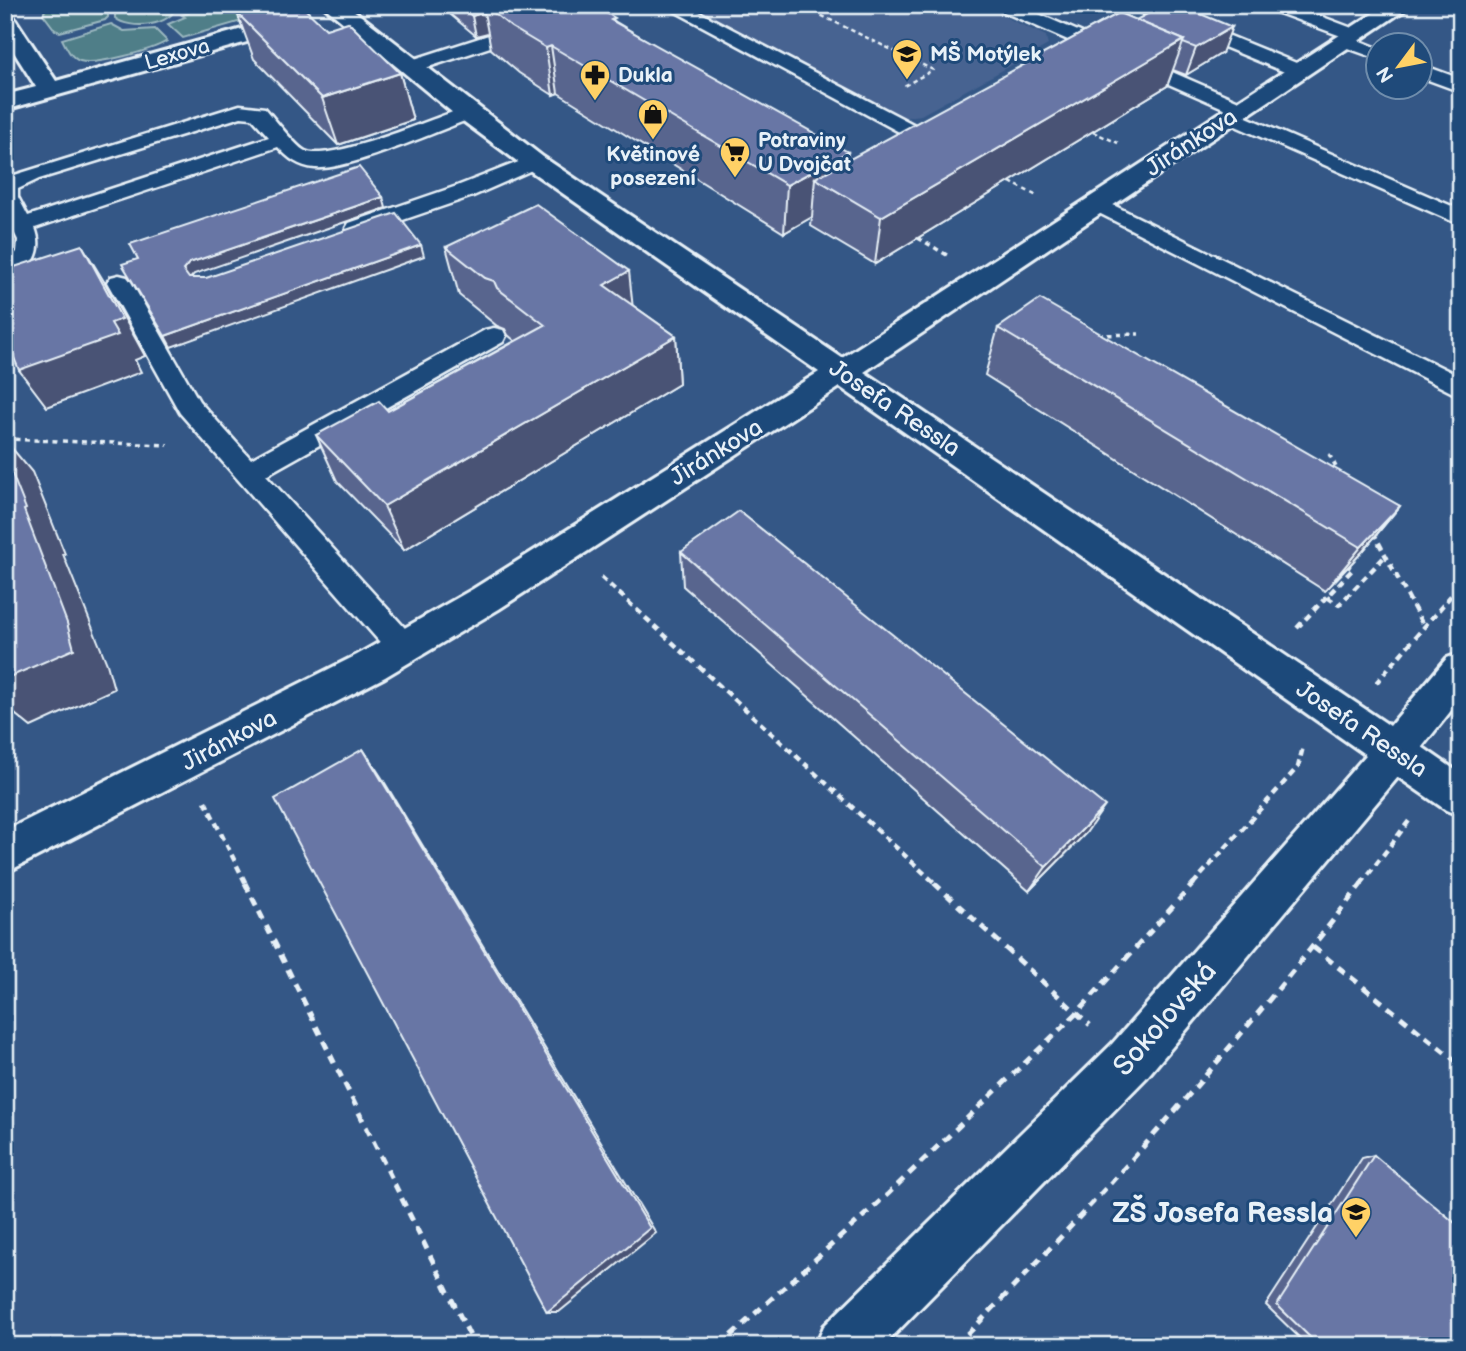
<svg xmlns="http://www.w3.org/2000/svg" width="1466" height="1351" font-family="'Balsamiq Sans',sans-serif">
<rect width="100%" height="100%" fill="#345786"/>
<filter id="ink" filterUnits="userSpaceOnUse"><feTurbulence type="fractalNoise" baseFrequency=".0143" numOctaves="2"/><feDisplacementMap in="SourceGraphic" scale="14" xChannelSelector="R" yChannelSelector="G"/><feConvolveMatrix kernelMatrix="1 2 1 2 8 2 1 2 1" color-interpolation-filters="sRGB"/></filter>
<g filter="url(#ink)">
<path fill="#476391" d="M683,5H979L1046,36L1048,45L921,115L901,118Z"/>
<g fill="#4f7e88" stroke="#9cb8c0" stroke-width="2">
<path d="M48,5H111L113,7L106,10L104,13L108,14V17L105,20L60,32L55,30L43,14Z"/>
<path d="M124,5H176C173,27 129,30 115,18V13Z"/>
<path d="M188,5H239L242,8L267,11L266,14L183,38L168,24L185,17L182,15L189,13L192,9L188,8Z"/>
<path d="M111,24L124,31L155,29L167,41C153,50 95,66 80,61C71,58 66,47 62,39Z"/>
</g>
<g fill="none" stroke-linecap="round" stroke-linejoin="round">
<g stroke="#e8f1f8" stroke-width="5">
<g id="service">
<path d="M582,5H610L607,9L416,71L409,73L400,67L402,63Z"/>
<path d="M663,5H686L930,133L933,137L930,141H916Z"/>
<path d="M994,5H1018L1248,105L1251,109L1242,115L1461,210V225L1222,120L1219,116L1228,110L997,9Z"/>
<path d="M1129,5H1154L1306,67L1308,71L1306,75H1292L1132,9Z"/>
<path d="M1265,5H1291L1360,31L1363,35L1358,40L1378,48V59L1339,45L1336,41L1341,36L1268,9Z"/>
<path d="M1420,64L1461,79V92L1420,77Z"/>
<path d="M240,105L265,108C274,118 295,146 305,151C328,163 432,119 461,109H475L478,113L475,117C440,130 347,171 315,168C299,167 288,158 278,147L35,228C45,253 31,273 5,280V263L17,252L18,240L5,214V178ZM241,117L252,118L269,137L28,216L18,197V189L39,179Z"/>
<path d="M534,156L541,158L544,162L541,166L473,196L365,233H349L346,228L349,223L457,186Z"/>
<path d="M1097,197L1461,377V397L1089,208L1086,203L1089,198Z"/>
<path d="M119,275L127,277L131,282L199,401L251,459L485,330L494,328L503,330L506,336L503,342L266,475L414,638L418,647L414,656L403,660L392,656L180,413L107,282L111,277Z"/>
</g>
</g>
<g stroke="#e8f1f8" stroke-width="6">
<g id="minor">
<path d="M322,5H347L543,157L842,358L1386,5H1412L864,372L1390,726L1447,658L1461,653V698L1422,747L1461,774V816L1446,810L1398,777L1146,1078L883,1346H816L824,1326L1112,1044L1366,755L840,387L499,609L385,677L5,873V831L357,655L473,589L819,372L525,167L459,118Z"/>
<path d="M296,14L304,16L307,21L304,26L5,110V95L36,87L5,38V15L13,16L56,81Z"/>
</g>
</g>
<g stroke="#e8f1f8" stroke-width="2.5" stroke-dasharray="4.5 3.5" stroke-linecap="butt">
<path d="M800,5L933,70L904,86"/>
<path d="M1093,132L1118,143"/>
<path d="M1010,182L1037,196"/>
</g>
<g stroke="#e8f1f8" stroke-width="3.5" stroke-dasharray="5 4.5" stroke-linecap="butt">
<path d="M918,238L947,255"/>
<path d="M1098,335L1139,334"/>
<path d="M5,439L168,445"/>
<path d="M1329,454L1341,476"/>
</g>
<g stroke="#e8f1f8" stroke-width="4.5" stroke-dasharray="7 5" stroke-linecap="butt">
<path d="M1373,532L1424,627"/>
<path d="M601,577L936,884"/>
<path d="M1327,597L1339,605L1386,555"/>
<path d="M1297,628L1353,569L1348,566"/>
<path d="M1376,683L1461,584"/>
<path d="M205,801L246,884"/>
<path d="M1193,884L1298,767L1303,747"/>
<path d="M1361,884L1409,821"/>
</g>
<g stroke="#e8f1f8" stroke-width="5" stroke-dasharray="9 7" stroke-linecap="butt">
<path d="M245,883L475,1346"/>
<path d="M934,883L1090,1025"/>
<path d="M1313,947L1461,1065"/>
<path d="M719,1346L888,1194L1077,1013L1194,883"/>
<path d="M956,1346C1100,1200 1237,1046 1362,883"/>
</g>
<use href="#service" fill="#1f4a7a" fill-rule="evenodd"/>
<use href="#minor" fill="#1f4a7a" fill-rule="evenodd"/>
</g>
<g fill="#59658e" stroke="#e8f1f8" stroke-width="2">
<path d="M439,5H592L616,22L848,161L1119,13L1222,53L1186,75L1173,70L1167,86L875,264L811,226L812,217L784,233L558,93L553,95L519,73L491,49L488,33L476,36Z"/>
<path d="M237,13L326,29L400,73L413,120L338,145L254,59Z"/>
<path d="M446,247L632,305L676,336L679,384L404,550L337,481L316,435L388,411L515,341L508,335L505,329L497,326L459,295Z"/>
<path d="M998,328L1400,506L1363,551L1325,591L985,375Z"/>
<path d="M681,552L1086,833L1029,891L683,586Z"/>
<path d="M1374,1155L1461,1346H1308L1266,1305L1362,1158Z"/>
</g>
<g fill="#495374" stroke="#e8f1f8" stroke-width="2">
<path d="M484,12L488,33L476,36L472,16Z"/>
<path d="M1232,27L1222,53L1186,75L1196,48Z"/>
<path d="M1184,40L1167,86L875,264L881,217Z"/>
<path d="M551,46L558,93L553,95L546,48Z"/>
<path d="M400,73L413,120L338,145L322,98Z"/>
<path d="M848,152L844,195L815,178L812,217L784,233L787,185Z"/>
<path d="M383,197L386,208L194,274L188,281L183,270L189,263Z"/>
<path d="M82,245L105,283L145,356L135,360L141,372L47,407L19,370L111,323Z"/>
<path d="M421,245L424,256L171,347L165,336Z"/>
<path d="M629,271L634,319L604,285Z"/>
<path d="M676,336L679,384L404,550L384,506Z"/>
<path d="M5,440L32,472L65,554H63L107,664L114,689L31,727L5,706V679L24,510L5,456Z"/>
<path d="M1400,506L1363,551L1325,591L1361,547Z"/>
<path d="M363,749L382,778L656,1233L559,1312H547Z"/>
<path d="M1105,806L1086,833L1029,891L1046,867Z"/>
</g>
<g fill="#6876a5" stroke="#e8f1f8" stroke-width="2">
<path d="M263,5H301L326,29L348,22L400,73L322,98L237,13Z"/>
<path d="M459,5H483L484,12L472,16Z"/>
<path d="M484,5H592L615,18L611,20L848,152L787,185L551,46L546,48L511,27Z"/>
<path d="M1164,5H1179L1232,27L1196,48L1183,43L1184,40L1136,20Z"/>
<path d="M1119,13L1184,40L881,217L815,178Z"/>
<path d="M359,167L383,197L189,263L183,270L189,278H206L396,213L421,245L165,336L122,264L138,259L130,244Z"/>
<path d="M536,204L629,271L604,285L676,336L384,506L316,435L379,401L388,411L545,325L497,288L494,281L485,278L446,247Z"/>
<path d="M82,245L122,319L111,323L118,335L19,370L5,336V270Z"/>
<path d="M1040,299L1400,506L1361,547L998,328Z"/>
<path d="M5,456L26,509L24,510L67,623L74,649L5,679Z"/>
<path d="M739,511L1105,806L1046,867L681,552Z"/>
<path d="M363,749L650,1228L547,1312L275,799Z"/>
<path d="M1374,1155L1461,1228V1346H1319L1277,1305Z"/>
</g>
</g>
<defs>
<g id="school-pin" transform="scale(1.575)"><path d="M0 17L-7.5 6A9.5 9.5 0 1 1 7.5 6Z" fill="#ffd166" stroke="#1f4a7a"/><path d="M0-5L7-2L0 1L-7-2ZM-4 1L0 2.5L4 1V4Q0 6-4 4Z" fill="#111"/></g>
<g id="pharmacy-pin" transform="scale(1.575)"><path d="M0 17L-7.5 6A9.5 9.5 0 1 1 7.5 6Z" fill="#ffd166" stroke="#1f4a7a"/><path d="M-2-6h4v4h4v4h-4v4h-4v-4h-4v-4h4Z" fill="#111"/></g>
<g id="shop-pin" transform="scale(1.575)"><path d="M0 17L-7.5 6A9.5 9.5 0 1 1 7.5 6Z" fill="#ffd166" stroke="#1f4a7a"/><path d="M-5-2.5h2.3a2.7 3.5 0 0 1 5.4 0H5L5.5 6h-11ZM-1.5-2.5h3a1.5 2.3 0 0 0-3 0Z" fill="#111"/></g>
<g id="supermarket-pin" transform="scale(1.575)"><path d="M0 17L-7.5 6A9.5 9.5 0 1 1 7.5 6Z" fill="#ffd166" stroke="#1f4a7a"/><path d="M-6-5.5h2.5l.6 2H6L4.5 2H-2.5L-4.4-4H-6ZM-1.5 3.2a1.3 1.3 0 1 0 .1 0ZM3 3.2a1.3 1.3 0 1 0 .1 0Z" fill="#111"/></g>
</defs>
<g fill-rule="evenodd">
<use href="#school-pin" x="907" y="54"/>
<use href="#pharmacy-pin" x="595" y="75"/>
<use href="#shop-pin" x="653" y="114"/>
<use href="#supermarket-pin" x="735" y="152"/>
<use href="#school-pin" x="1356" y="1212"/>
</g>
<g text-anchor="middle" stroke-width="6" stroke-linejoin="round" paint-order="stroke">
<g font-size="21" fill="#e8f1f8" stroke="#1f4a7a">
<text transform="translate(177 54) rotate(-16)" y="7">Lexova</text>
</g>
<g font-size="21" font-weight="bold" fill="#e8f1f8" stroke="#1f4a7a" text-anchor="start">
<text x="930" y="61">MŠ Motýlek</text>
<text x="618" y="82">Dukla</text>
<text x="758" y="147">Potraviny<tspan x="758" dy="24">U Dvojčat</tspan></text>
<text x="653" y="161" text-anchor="middle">Květinové<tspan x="653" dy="24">posezení</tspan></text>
</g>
<g font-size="24" fill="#e8f1f8" stroke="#1f4a7a">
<text transform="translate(1191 142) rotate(-33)" y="8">Jiránkova</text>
<text transform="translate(895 408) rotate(34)" y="8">Josefa Ressla</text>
<text transform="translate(716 452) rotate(-32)" y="8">Jiránkova</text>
<text transform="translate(1362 729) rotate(34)" y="8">Josefa Ressla</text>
<text transform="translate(229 740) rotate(-28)" y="8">Jiránkova</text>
</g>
<g font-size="28" fill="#e8f1f8" stroke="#1f4a7a">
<text transform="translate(1164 1018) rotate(-49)" y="10">Sokolovská</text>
</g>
<g font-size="28" font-weight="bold" fill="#e8f1f8" stroke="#1f4a7a" text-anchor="end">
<text x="1333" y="1222">ZŠ Josefa Ressla</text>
</g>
</g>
<rect width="1466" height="1351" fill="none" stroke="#1f4a7a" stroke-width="28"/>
<rect x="14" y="14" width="1438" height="1323" fill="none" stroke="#e8f1f8" stroke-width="2.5" filter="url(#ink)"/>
<g transform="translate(1399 66) rotate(238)"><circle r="33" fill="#1f4a7a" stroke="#6f8dac" stroke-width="2"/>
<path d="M0-5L12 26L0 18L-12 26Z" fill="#ffd166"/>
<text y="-10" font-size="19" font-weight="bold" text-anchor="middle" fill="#e8f1f8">N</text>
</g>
</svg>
